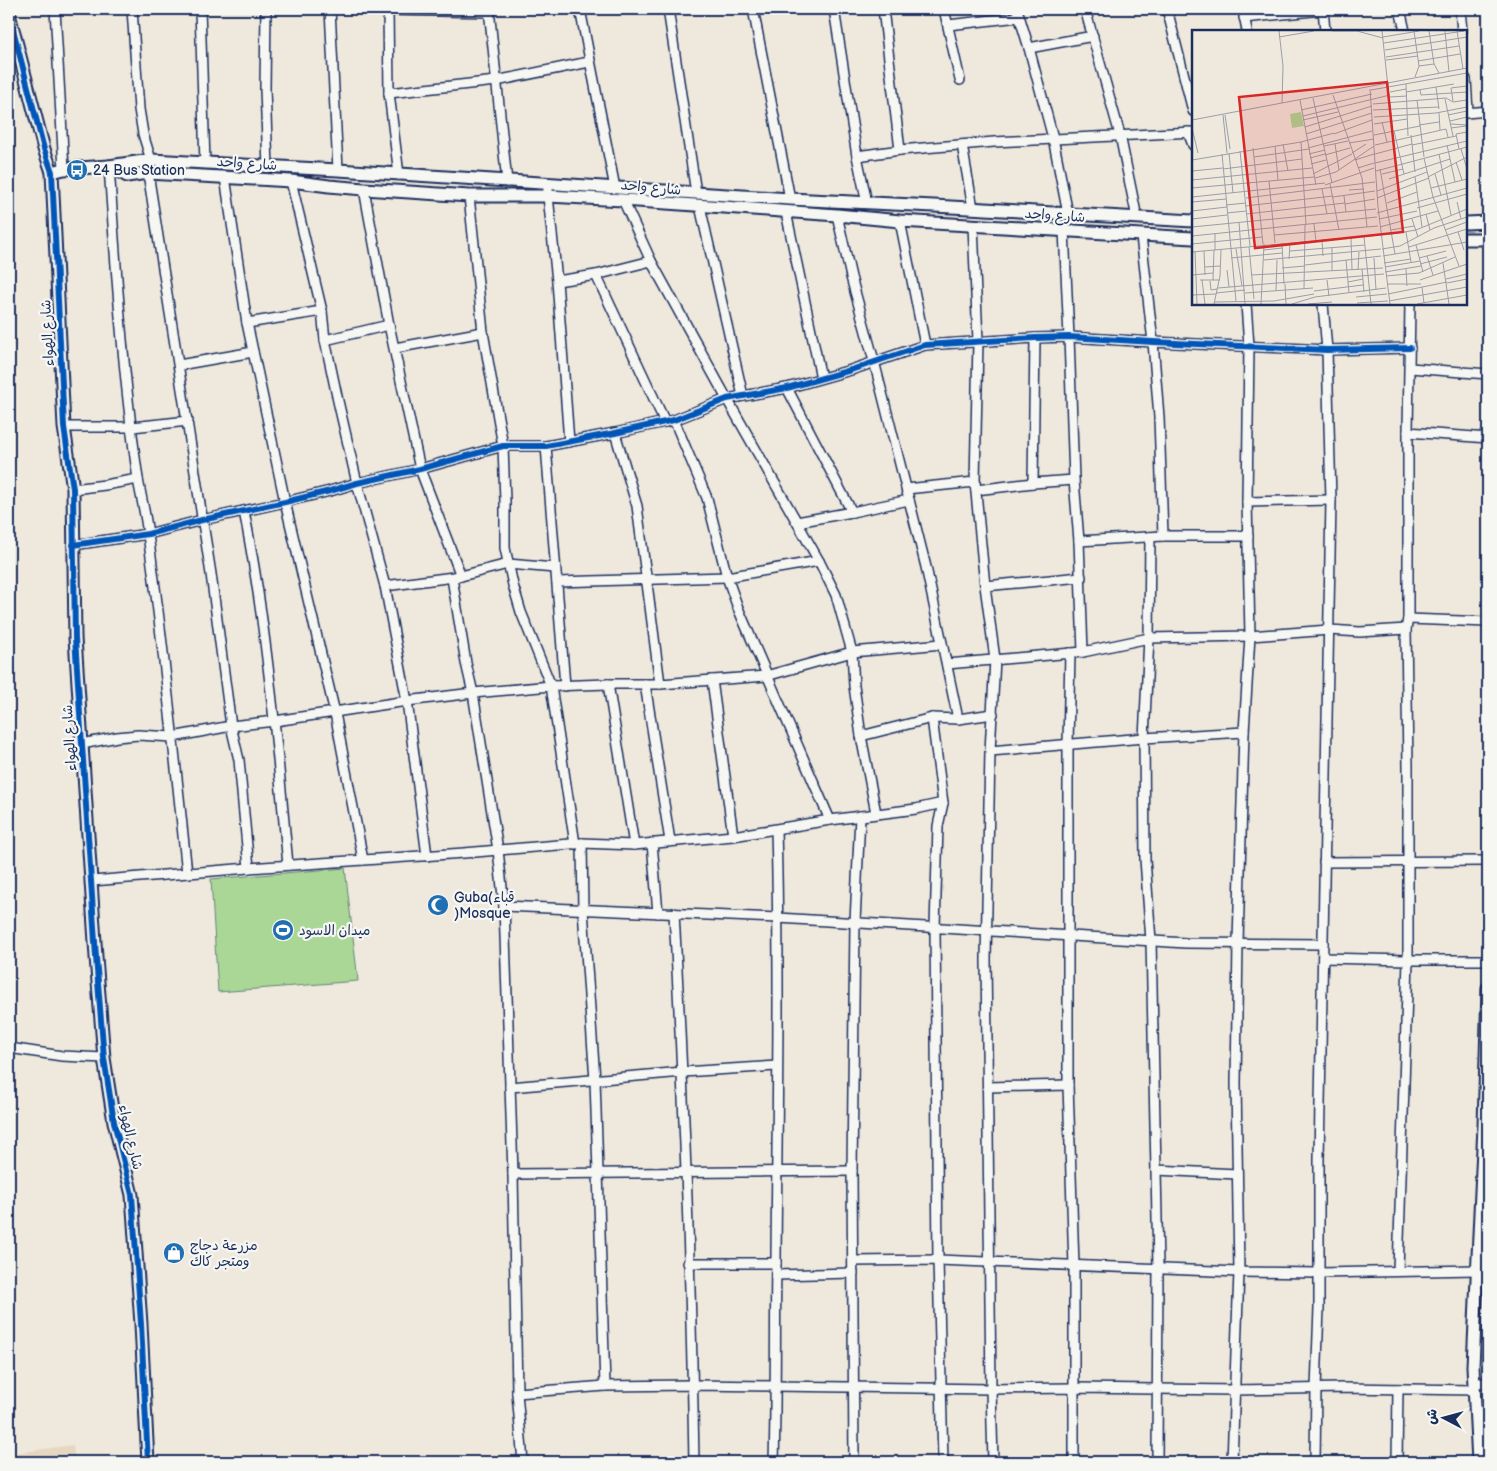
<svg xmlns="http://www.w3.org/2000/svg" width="1497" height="1471" font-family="'Balsamiq Sans','Playpen Sans Arabic',sans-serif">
<rect width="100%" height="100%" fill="#efe8dc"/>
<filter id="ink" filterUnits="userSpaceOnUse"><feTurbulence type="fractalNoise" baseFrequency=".02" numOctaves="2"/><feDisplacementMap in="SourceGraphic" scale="10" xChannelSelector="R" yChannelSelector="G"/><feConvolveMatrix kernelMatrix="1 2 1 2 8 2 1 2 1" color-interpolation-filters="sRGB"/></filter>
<g filter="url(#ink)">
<path fill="#e6d7c1" d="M73,1445L75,1462H9V1454Z"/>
<path fill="#aad796" stroke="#62837a" d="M345,868L358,981L218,992L211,879Z"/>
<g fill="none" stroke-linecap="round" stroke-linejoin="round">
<g stroke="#1b2f5e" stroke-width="12">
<g id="minor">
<path d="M55,9L64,169"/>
<path d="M132,9L139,109L143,134L151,160L148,173L211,574L231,726L239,760L249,868"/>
<path d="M200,9L205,163"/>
<path d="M266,9L265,89L268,167"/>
<path d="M330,9L338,170"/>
<path d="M388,9L389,93L399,175"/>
<path d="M489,9L507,182"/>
<path d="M580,9L615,188"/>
<path d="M668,9L696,193"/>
<path d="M753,9L790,199"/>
<path d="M834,9L857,156L867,203"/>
<path d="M883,9L900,150"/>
<path d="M944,9L960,80"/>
<path d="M1017,9L1029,48L1053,138L1068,214"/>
<path d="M1085,9L1120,135L1137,218"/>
<path d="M1167,9L1193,111"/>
<path d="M1243,9L1247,31"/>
<path d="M1323,9L1325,31"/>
<path d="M1400,9L1405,31"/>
<path d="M1460,9L1462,31"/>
<path d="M388,10L490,12"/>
<path d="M1244,18L1323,10"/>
<path d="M948,25L1019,17"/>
<path d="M1029,48L1093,36"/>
<path d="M1466,79L1468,112"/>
<path d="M389,93L496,81L589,62"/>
<path d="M1466,113L1488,111"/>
<path d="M1188,132L1193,145"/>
<path d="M962,145L973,208"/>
<path d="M857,156L900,150L994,142L1193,132"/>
<path d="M109,166C116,270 123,375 138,479C141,497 146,516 148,535C164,647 175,760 187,873"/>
<path d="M225,177L247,323L285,502L335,713L363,860"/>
<path d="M291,181L322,311L325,340L338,401L357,483L385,586L407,701L427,856"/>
<path d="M548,184V196L557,281L569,442"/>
<path d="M364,189L389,325L420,469L461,576"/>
<path d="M469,196L483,332L503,446L505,501V548L513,585L521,612L551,686L575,844"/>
<path d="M623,200L651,261L727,399L819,561L836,595L852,652L854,686L861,736L876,813"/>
<path d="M700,206L743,396"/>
<path d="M786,212L821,378"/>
<path d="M837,215L851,277L874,361L926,567L958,719"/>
<path d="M900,221L925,345"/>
<path d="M973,225L978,341L975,482L985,586L995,659L990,751L986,959L991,1389L993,1462"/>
<path d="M1064,230L1069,337L1074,480L1079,541L1083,652"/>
<path d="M1141,236L1153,342L1159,417L1163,536"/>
<path d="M596,275L665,422"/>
<path d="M557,281L596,275L651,261"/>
<path d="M247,323L322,311"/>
<path d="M325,340L389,325"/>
<path d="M395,348L483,332"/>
<path d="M179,365L253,352"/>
<path d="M1410,368L1488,374"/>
<path d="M787,388L852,512"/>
<path d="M674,420L707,498L727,577L738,608L830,820"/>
<path d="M64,427H132L188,421"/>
<path d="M1408,432L1488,438"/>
<path d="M615,433L637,506L660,684"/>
<path d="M546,446L565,686"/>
<path d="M1033,483L1035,338"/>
<path d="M73,489L105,485L138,479"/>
<path d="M906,489L975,482"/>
<path d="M976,490L1033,483L1074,480"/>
<path d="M1247,502L1331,500"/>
<path d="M244,511C267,628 277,747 288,865"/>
<path d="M797,522L852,512L909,500"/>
<path d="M1150,537L1149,638L1144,738L1145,859L1151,941L1156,1170L1158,1267L1157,1462"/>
<path d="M1079,541L1163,536H1248"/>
<path d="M73,545L148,534L202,520L285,502L330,491L357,483L420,469L503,446H546L615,433L674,420L727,399L787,388L851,370L925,345L1035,338L1069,337L1153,342L1327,350L1410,348"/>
<path d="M452,578L466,663L473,693L498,850L504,906L513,1174L517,1393L523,1462"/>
<path d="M557,582L727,577L819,561"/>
<path d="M385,586L461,576L508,564L555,568"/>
<path d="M985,586L1081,577"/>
<path d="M1408,619L1488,622"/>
<path d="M1070,653L1068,744V1085L1074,1266V1462"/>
<path d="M947,664L1083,652L1149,638L1250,636L1329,630L1360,632L1406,629"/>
<path d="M712,680L733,836"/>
<path d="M608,684L634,845"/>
<path d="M645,684L670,841"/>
<path d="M932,718L943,803L938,826L935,927L938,1260L943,1462"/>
<path d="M861,736L932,718L958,719L993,714"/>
<path d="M82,744L117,737L138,735L173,737L231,726L275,721L407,701L473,693L551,686L608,684H660L766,676L852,652L942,644"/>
<path d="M990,751L1144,738L1244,732"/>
<path d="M582,843L583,910L595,1080L605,1386"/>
<path d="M652,843L658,913"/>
<path d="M1324,862L1488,861"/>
<path d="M92,881L249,868L464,853L582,843L634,845L733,836L830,820L916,809L943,803"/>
<path d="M504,906L778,918L1186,943L1323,944"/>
<path d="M674,913C684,1096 691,1279 694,1462"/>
<path d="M1323,958L1408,960H1488"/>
<path d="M9,1048L62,1056L104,1058"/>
<path d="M510,1087L683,1072L777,1066"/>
<path d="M988,1087L1068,1085"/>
<path d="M1156,1170L1237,1174"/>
<path d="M513,1174L852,1171"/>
<path d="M853,1261L938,1260L1239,1272L1319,1273L1477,1270"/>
<path d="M688,1263H776"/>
<path d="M1398,1271L1408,960V766L1406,629L1408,619V432L1410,304"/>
<path d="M776,1275L853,1273"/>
<path d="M1474,1383H1488"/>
<path d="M517,1393L605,1386L693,1385L991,1389L1075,1388L1235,1390L1343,1388L1474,1390"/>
<path d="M1477,1456H1488"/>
<path d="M774,1462C776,1395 775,1328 776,1261C777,1118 780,973 776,830"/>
<path d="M854,1462L852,1171L855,922L860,816"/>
<path d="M1232,1462L1239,1272L1236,1083L1238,942L1244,732L1250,636L1247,502L1249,346L1246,304"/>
<path d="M1315,1462L1316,1388L1319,1308V1159L1331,500L1327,350L1323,304"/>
<path d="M1397,1462L1398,1389"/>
</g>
</g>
<g stroke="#1b2f5e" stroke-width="15">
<g id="tertiary">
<path d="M9,14L44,149L52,172L64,427L73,489L75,638L96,957L104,1058L114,1122L132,1195L141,1324L148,1462"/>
<path d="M109,166L127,176L148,173L291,181L329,186L364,189L469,196H548L623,200L837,215L900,221L1193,238"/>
<path d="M52,172L64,169L109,166L151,160L338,170L790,199L934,206L1193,221"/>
<path d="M1466,223L1488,222"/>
<path d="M1466,239H1488"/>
<path d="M1478,1462L1473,1366L1484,1126L1488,988"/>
</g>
</g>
<use href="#minor" stroke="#f6f6f2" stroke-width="9"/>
<use href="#tertiary" stroke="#f6f6f2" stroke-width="11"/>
<g stroke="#f6f6f2" stroke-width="9">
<g id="cycleway">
<path d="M9,14L44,149L52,172L64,427L73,489L75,638L96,957L104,1058L114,1122L132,1195L141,1324L148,1462"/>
<path d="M73,545L148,534L202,520L285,502L330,491L357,483L420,469L503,446H546L615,433L674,420L727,399L787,388L851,370L925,345L1035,338L1069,337L1153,342L1327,350L1410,348"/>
</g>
</g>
<use href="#cycleway" stroke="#0057b8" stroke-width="6"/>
</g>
</g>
<defs>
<g id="bus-disc" transform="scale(1.125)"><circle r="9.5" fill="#1f6fb2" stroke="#f6f6f2"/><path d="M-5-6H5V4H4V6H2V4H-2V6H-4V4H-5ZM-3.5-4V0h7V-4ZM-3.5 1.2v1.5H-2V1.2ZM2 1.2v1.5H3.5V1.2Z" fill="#fff"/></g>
<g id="mosque-disc" transform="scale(1.125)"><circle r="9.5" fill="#1f6fb2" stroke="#f6f6f2"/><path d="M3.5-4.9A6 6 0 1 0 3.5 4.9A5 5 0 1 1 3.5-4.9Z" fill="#fff"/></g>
<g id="stadium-disc" transform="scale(1.125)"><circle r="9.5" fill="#1f6fb2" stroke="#f6f6f2"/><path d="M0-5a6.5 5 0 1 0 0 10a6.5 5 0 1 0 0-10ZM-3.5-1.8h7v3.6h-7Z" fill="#fff"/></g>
<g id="shop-disc" transform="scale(1.125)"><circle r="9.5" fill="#1f6fb2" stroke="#f6f6f2"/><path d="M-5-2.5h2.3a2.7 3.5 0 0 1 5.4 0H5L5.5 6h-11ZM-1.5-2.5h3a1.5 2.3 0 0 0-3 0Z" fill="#fff"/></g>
</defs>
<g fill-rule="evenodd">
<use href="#bus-disc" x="77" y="170"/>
<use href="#mosque-disc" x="438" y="905"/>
<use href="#stadium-disc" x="283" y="930"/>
<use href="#shop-disc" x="174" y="1253"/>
</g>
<g text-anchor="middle" stroke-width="4.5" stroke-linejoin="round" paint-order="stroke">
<g font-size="14" fill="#1b2f5e" stroke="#f6f6f2">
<text transform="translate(247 163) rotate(4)" y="5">شارع واحد</text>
<text transform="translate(651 187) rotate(5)" y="5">شارع واحد</text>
<text transform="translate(1055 215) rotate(4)" y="5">شارع واحد</text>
<text transform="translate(47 333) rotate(-93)" y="5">شارع الهواء</text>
<text transform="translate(69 738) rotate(-94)" y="5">شارع الهواء</text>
<text transform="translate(131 1137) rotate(77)" y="5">شارع الهواء</text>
</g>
<g font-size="14" fill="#1b2f5e" stroke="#f6f6f2" text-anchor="start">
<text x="93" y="175">24 Bus Station</text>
<text x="454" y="902">Guba(قباء<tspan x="454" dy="16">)Mosque</tspan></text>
<text x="299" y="935">ميدان الاسود</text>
<text x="190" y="1250">مزرعة دجاج<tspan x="190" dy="16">ومتجر كاك</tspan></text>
</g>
</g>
<g transform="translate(1192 30)">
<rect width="275" height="275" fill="#efe8dc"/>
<path d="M109,82L112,96L100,98L98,84Z" fill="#aad796"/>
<path fill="none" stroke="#9a9eaa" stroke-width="1" d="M87,1L91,36L90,73M140,1H165L191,8M190,1L199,85M222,1L227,36L223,47M237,1L242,34L247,43M253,1L257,42M265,1L271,39M87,7L122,1M191,7L227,1M192,13L272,1M193,20L275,7M194,27L267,16M194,30L226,26M226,31L268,24M227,36L242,34M214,54L216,106M244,57L247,79M178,59L186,177L198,274M179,60L275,43M228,60L229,65L275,62M198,62L214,59M214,62L262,54M141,65L170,148L175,197M198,67L215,66M121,68L140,153M253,69L261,106M108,70L124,155M225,70L232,127M261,71L259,58L275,56M181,74L254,68L261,72L275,70M109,80L180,64M181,80L247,77M247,83L248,100M31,85L35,123M33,85L38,119M256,85L275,81M111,86L198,65M182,87L244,83L275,77M0,90L275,38M111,90L146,82M258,91L275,87M190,92L195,112M182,94L215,89M259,94L275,95M227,95L247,92M113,97L180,76M0,98L6,123M259,98L274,96M202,101L212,144M114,104L180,83M142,104L180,90M182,105L228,96M219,105L223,142M109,112L114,195M157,113L182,109M91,114L96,141M143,114L147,140M183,115L254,99L256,107M220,115L264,106M255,115L263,152M83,116L86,150M132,116L156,111M61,118L71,214M116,118L180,101M267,119L264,104L275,102M269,119L275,139M48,121L58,216M37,123L41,163M160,123L174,114M30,124L44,271M117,124L133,120M183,124L220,114M247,124L259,185M133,125L158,118M62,127L117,119M118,128L133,124M232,128L241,167L267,236M0,130L109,112L142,103M163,130L182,124M264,132L270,150M183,133L275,111M119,134L134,130M166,138L182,133M31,139L110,129M188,139L203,224M0,141L31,138M184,141L275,117M121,144L160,124M190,144L211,139M243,144L249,165M223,147L230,197M236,147L275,127M123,148L144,142L182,116M197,149L258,129M0,150L120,138M77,151L83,213M138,154L147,200M133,155L182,138M0,158L122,147M239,158L275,149M130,159L135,184M157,160L172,159M185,161L235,142M152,166L154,182M0,167L133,153M141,167L183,161M54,168L183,152M185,168L237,148M0,172L34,169M265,172L269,189M195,173L225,162M153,174L183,169M34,175L54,173M53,176L141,166M225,178L275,164M0,181L35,177M35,183L54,181M185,183L275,158M54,184L153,173M234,184L238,200M0,189L35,185M187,189L225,181M220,189L226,207M47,192L53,274M122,194L124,211M0,197L184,179M188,197L246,181M199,200L222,196M253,200L275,192M214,202L219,232M266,202L272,220M23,203V220M82,205L186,196M0,206L185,187M172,207L179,274M159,208L160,240M130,210L131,226M90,213L92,254M0,214L70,207M224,215L231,242M57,217L62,269M217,217L275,199M140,218V241M44,219L50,256M190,219L208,216L242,198L275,187M72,220L90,218M3,221L5,274M12,221L13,245M98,221L173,215M0,222L200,204L224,200L275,179M191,226L275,212M235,226L241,245M39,228L90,223M182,228L184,260M227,228L254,221M97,229L98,213M72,230L189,219M154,230L157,263M192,233L219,229M251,233L257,274M228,234L255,227M113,235L189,226M13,237L28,236M193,237L228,231M90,238L113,236M170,239L172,262M214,239L215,256M35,240L37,257M166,240L167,222M193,242L229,236M0,245L21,243M59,245L191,238M194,246L227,243L263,227M254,249L275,244M8,250H28M10,250L13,274M21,250L22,220M135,250L137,266M228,250L275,234M18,251L19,260L25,259M156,252L171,249M255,253L275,249M93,254L94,274M195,254H229M230,257L232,273M26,258L192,244M112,259L113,195M84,261L85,230M122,261L171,255M24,263L53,260M53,263L121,258M196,264L255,252M0,265L24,264M164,267L195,264M197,271L275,257M22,272L82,271L122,264M165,273L196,271M22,274L28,246L29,220M69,274L72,214M100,274L123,267L194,258M116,274L140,272M225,274L275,265"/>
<path fill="#d62828" fill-opacity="0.15" stroke="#d62828" stroke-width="2.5" d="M195,52L211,202L63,218L47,67Z"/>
<rect width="275" height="275" fill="none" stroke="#1b2f5e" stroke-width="2.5"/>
</g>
<rect width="1497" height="1471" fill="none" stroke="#f6f6f2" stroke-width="30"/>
<rect x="15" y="15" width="1467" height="1441" fill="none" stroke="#1b2f5e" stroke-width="2" filter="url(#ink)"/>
<g transform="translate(1444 1418) rotate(276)" stroke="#f6f6f2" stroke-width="4" paint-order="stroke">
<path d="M0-4L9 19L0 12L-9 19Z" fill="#1b2f5e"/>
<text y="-8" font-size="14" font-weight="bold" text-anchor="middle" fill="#1b2f5e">ش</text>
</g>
</svg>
